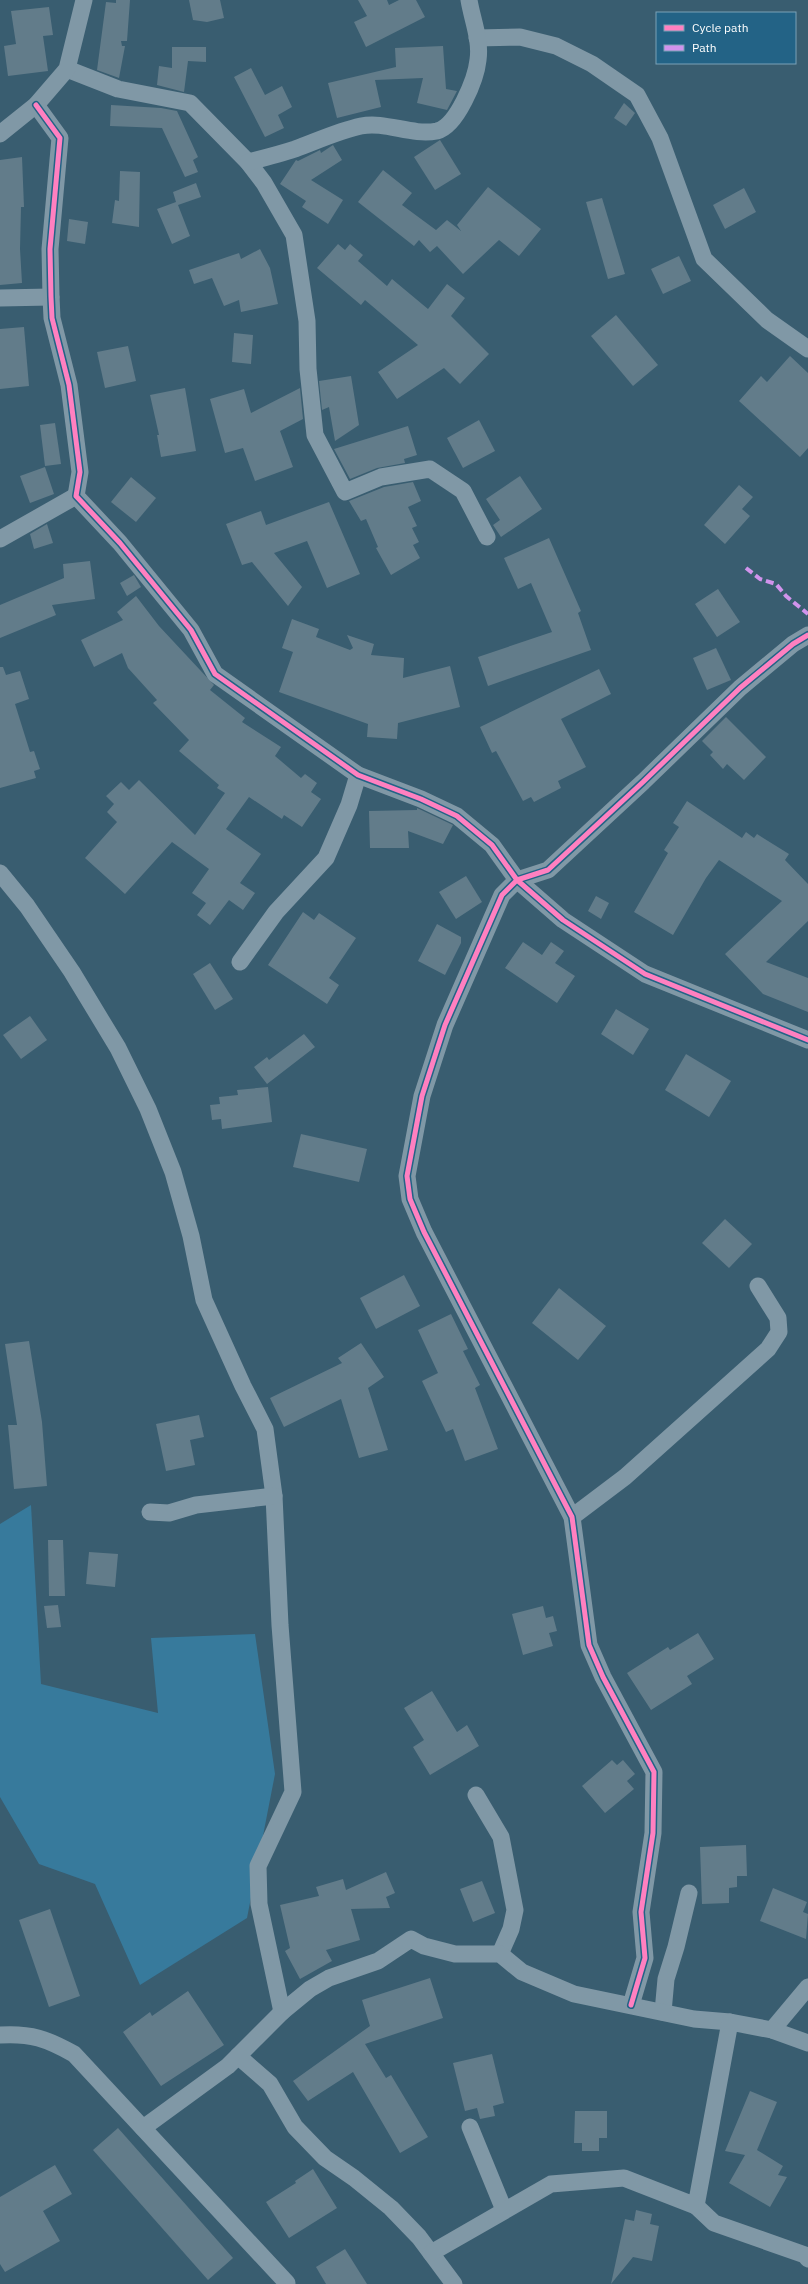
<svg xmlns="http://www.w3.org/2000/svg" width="808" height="2284" font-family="'IBM Plex Sans',sans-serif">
<rect width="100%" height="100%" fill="#395d70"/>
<path fill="#377a9c" d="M31,1505L41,1684L158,1713L151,1638L255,1634L275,1774L247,1918L140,1985L95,1884L39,1864L0,1797V1524Z"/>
<g fill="#627c8a">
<path d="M116,0H130L127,41H121L122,46H125L119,78L97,70L106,2L116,3Z"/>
<path d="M189,0H220L224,18L207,22L193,20Z"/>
<path d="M358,0H387L389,5L399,0H416L425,17L366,47L354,22L367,16Z"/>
<path d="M49,7L53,35L43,36L48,71L8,76L4,46L16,44L11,11Z"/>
<path d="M443,46L446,89L457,91L447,110L417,103L423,78L375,80L381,107L337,118L328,83L396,67L395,48Z"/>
<path d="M172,47H206V62L188,61L184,92L157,85L159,66L172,68Z"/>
<path d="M251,68L265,95L282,86L292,107L278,115L284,128L265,137L234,77Z"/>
<path d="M624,103L635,113L626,126L614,118Z"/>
<path d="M111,105L161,108L177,111L198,157L193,160L198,172L185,177L162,128L110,126Z"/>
<path d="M440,140L461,174L435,190L414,157Z"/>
<path d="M333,145L342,160L311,180L343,200L328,224L302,207L306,201L280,184L296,160L298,161L320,150L321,153Z"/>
<path d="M22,157L24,207H21L20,249L22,283L0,285V160Z"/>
<path d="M383,170L412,193L402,205L436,230L447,220L461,231L457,225L488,187L541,229L519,256L499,240L463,274L437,246L430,252L419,240L414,246L358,202Z"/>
<path d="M120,171L140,172L139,227L112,223L115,200L119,201Z"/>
<path d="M196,183L201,197L178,205L190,236L172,244L157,209L176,202L173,192Z"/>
<path d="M744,188L756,212L725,229L713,205Z"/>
<path d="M602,198L625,274L608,279L586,202Z"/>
<path d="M69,219L88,222L85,244L67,241Z"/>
<path d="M338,244L345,250L350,244L363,255L358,261L387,286L392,279L428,309L447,284L465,298L451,316L489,354L460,384L444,368L397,399L378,372L418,345L365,300L361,305L317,268Z"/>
<path d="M260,249L270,268L278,304L241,312L239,300L224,306L212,278L194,284L189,270L239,253L241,259Z"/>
<path d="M679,256L691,281L663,294L651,269Z"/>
<path d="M616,315L658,365L633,386L591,336Z"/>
<path d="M24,327L29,386L0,389V329Z"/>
<path d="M234,333L253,335L251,364L232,362Z"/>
<path d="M128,346L136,381L105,388L97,352Z"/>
<path d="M790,356L808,373V448L800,457L739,401L761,376L767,382Z"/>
<path d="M351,376L359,425L335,441L329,407L322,410L319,381Z"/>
<path d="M185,388L196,451L161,457L157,435H159L150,395Z"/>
<path d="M300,388L303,419L280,431L293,467L255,481L243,448L225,453L210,399L244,389L251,413Z"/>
<path d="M479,420L495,451L463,468L447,438Z"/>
<path d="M55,423L61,464L45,466L40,425Z"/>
<path d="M408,426L417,455L404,459L405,463L377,468L350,479L334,449Z"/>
<path d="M45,467L54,494L30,503L20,476Z"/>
<path d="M520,476L542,509L501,537L493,525L500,520L486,499Z"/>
<path d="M131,477L156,498L136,522L111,502Z"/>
<path d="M413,482L421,501L408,507L417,526L412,528L419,542L413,545L420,558L391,575L376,548L378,547L366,519L361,521L349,501L384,487Z"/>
<path d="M739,485L753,497L742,509L750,516L725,544L704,525Z"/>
<path d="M329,502L360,574L327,588L307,541L274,553L302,587L288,606L252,562L242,565L226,524L261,511L266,525Z"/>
<path d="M47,524L53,543L34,549L30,534Z"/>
<path d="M549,538L581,611L578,613L591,650L488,686L478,657L552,632L531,583L518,589L504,558Z"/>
<path d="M90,561L95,599L52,605L56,615L0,638V605L64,578L63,564Z"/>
<path d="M134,575L141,587L127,596L120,583Z"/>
<path d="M718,589L740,622L717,637L695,604Z"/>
<path d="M136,596L159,626L214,685L210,690L245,718L242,722L281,747L275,756L301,778L305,774L317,783L311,792L321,799L302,827L284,815L282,819L249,797L226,829L261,854L240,883L255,893L243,910L229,900L210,925L197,915L206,903L192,893L209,869L172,842L125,894L85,858L117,822L107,812L114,804L106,796L121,782L129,790L139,780L195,835L225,793L217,788L219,785L179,751L189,740L153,703L157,700L128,668L122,653L94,667L81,640L123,620L117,612Z"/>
<path d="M292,619L319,629L316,637L350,650L353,648L347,635L374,644L371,655L404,658L403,678L450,666L460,707L398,723L397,739L367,737L368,724L279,692L293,652L282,648Z"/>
<path d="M716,648L731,680L707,690L693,658Z"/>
<path d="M0,667H3L6,675L20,671L29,699L15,704L30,752L34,751L40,769L34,771L36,778L0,788Z"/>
<path d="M599,669L611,694L561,719L586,767L558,781L561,788L534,802L531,797L523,801L496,751L492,753L480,727Z"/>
<path d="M726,717L766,757L744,780L727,764L723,769L710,755L713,752L702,741Z"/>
<path d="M687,801L742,838L746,832L754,838L757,834L789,854L785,860L808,884V921L766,962L808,978V1012L763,994L725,954L782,901L719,860L706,878L673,935L634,912L668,853L664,850L679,827L673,823Z"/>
<path d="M417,808L453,825L443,844L408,831L409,848H370L369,811L417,810Z"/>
<path d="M466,876L482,902L456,919L439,892Z"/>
<path d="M596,896L609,903L601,919L588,911Z"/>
<path d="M303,912L314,920L319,913L356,938L329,978L339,985L327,1004L268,965Z"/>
<path d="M437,924L461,937V943L445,975L418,961Z"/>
<path d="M523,942L542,955L551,942L564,951L555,963L575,976L557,1003L505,968Z"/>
<path d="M210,963L233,999L215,1010L193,974Z"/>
<path d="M616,1009L649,1029L633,1055L601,1034Z"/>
<path d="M30,1016L47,1040L21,1059L3,1035Z"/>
<path d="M304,1034L315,1047L267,1084L254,1067L267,1057L269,1060Z"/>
<path d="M686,1054L731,1081L709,1117L665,1090Z"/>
<path d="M268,1087L272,1122L222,1129L221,1119L212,1120L210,1105L220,1104L219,1097L238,1095L237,1090Z"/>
<path d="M301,1134L367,1149L359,1182L293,1167Z"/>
<path d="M725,1219L752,1244L729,1268L702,1243Z"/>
<path d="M404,1275L420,1306L376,1329L360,1298Z"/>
<path d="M559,1288L606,1326L578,1360L532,1323Z"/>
<path d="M451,1314L468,1349L463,1351L480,1385L475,1388L498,1449L465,1461L453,1429L446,1432L422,1381L438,1373L418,1330Z"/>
<path d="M29,1341L42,1422L47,1486L14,1489L8,1425H17L5,1344Z"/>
<path d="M361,1343L384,1377L368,1388L388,1450L359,1458L341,1399L284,1427L270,1398L342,1363L338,1358Z"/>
<path d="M199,1415L204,1437L190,1440L195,1465L166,1471L156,1424Z"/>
<path d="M48,1540H63L65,1596H49Z"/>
<path d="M89,1552L118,1554L115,1587L86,1584Z"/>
<path d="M58,1605L61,1627L47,1628L44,1606Z"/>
<path d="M543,1606L546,1618L553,1616L557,1631L549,1633L553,1646L523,1655L512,1614Z"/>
<path d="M698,1633L714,1659L687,1676L692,1684L651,1710L627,1673L668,1647L670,1650Z"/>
<path d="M432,1691L457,1732L467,1725L479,1746L430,1775L413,1747L424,1740L404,1708Z"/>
<path d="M612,1760L617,1765L623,1760L635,1774L627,1781L634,1789L605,1813L582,1786Z"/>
<path d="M746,1845L747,1876H737V1887L729,1888V1903L702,1904L700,1847Z"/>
<path d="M386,1872L395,1893L386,1897L390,1908L351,1909L360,1940L326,1950L332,1961L300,1979L285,1951L290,1948L280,1905L319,1896L316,1887L343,1879L346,1890Z"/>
<path d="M482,1881L495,1913L473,1922L460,1889Z"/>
<path d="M773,1888L807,1902L803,1912L808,1914L806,1939L760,1921Z"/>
<path d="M50,1909L80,1996L49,2007L19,1920Z"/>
<path d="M430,1978L443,2018L365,2044L386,2078L391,2075L428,2137L400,2153L353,2072L308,2101L293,2081L370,2026L362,2000Z"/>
<path d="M188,1991L224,2045L161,2086L123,2032L150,2012L152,2016Z"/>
<path d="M492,2054L504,2103L493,2106L495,2116L480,2119L477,2108L465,2111L453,2063Z"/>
<path d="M750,2091L777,2102L757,2150L783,2166L778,2175L787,2177L770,2207L729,2183L745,2155L725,2151Z"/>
<path d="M575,2111H607V2138H599V2151H582V2143H574Z"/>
<path d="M118,2128L233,2258L208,2280L93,2150Z"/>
<path d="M55,2165L72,2194L43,2211L60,2241L5,2272L0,2264V2197Z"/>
<path d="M313,2169L337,2208L289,2238L266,2202L296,2183L295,2181Z"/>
<path d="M636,2210L652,2214L650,2224L659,2226L652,2261L633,2257L611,2284L625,2219L634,2221Z"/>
<path d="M345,2249L367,2284H326L316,2267Z"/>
</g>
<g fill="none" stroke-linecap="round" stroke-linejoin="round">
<g stroke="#8098a6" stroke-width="17">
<path d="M477,38L520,37L556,46L592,64L637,95L660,138L704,259L767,320L808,349"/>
<path d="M67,69L118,89L190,103L248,162L264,183L294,235L307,321L308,369L315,435L345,492L381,477L430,469L463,491L487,537"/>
<path d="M36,105L60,138L50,249L51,297L52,318L69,385L80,472L76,496L120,543L191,630L215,674L358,775L421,799L457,816L492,845L517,880L563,920L645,974L808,1040"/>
<path d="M0,134L36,105L67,69L84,0"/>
<path d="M248,162C264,158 280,154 295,149C317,141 338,131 361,126C386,121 411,136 437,131C457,126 476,79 478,60C481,40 472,19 469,0"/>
<path d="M0,298L51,297"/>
<path d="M0,539L76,496"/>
<path d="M0,873L27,906L72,972L118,1048L148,1109L173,1172L191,1236L204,1300L243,1386L265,1429L274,1496L280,1625L293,1792L258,1866L259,1904L282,2012"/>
<path d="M240,962L276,912L326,858L349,805L358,775"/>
<path d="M150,1512L169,1513L196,1505L274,1496"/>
<path d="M572,1517L625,1477L768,1349L779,1332L778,1318L758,1286"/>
<path d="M476,1795L501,1837L515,1910L511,1929L500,1954"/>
<path d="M631,2005L645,1958L641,1912L653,1833L654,1772L603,1677L589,1645L572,1517L424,1232L410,1199L407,1176L422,1096L445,1025L502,895L517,880L548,870L643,782L740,688L793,644L808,635"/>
<path d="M663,2012L666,1979L676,1947L689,1893"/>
<path d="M772,2030L808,1987"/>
<path d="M0,2035C31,2033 47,2039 74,2054L287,2283"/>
<path d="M238,2056L270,2084L295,2127L325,2158L354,2178L391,2208L419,2237L454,2284"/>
<path d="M470,2127L504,2210"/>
<path d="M143,2128L228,2066L282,2012L310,1989L329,1978L378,1961L411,1939L424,1946L455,1954H500L522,1972L574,1994L694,2019L730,2022"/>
<path d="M696,2206L714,2223L805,2255L808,2259"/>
<path d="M431,2253L551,2184L624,2178L696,2206L730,2022L772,2030L808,2043"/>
</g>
<path stroke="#d193ec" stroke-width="4" stroke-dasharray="8 4" stroke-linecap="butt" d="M746,568L760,579L776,584L786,596L808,614"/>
<g stroke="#236386" stroke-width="8">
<g id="cycleway">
<path d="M36,105L60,138L50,249L51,297L52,318L69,385L80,472L76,496L120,543L191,630L215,674L358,775L421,799L457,816L492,845L517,880L563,920L645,974L808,1040"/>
<path d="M631,2005L645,1958L641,1912L653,1833L654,1772L603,1677L589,1645L572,1517L424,1232L410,1199L407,1176L422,1096L445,1025L502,895L517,880L548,870L643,782L740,688L793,644L808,635"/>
</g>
</g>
<use href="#cycleway" stroke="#ff80c0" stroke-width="5"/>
</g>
<rect x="656" y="12" width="140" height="52" fill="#236386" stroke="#7ba1b6"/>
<rect x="664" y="25" width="20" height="6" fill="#ff80c0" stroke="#7ba1b6"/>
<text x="692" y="32" font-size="12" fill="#ffffff">Cycle path</text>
<rect x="664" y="45" width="20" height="6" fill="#d193ec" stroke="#7ba1b6"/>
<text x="692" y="52" font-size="12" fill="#ffffff">Path</text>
</svg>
